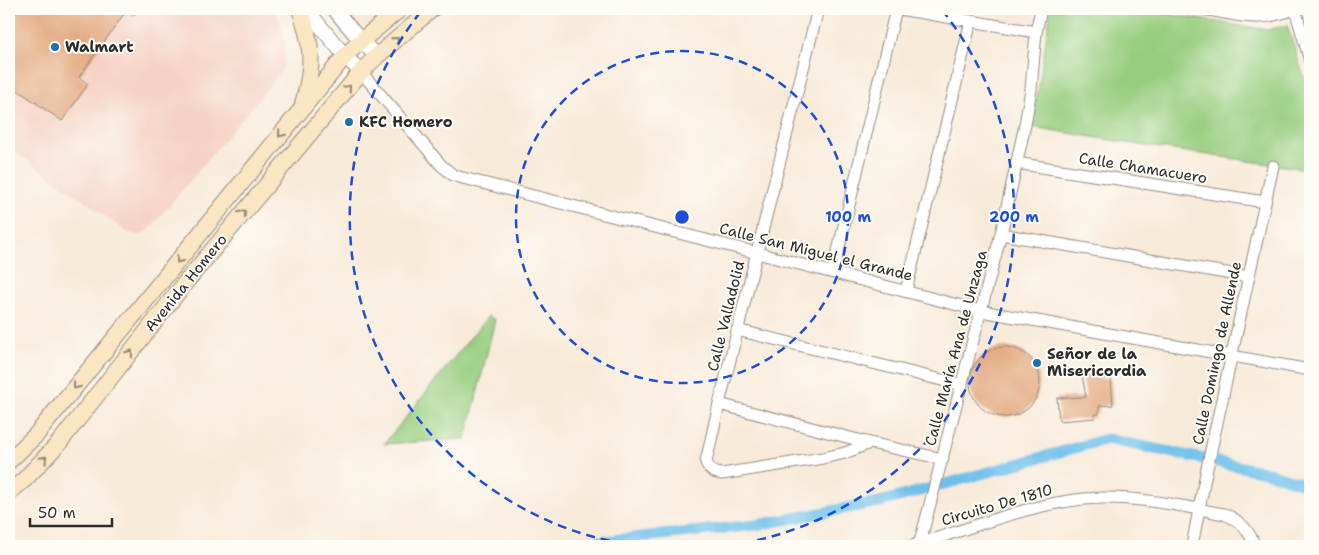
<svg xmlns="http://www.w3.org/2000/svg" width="1319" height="555" font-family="'Shantell Sans',sans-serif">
<rect width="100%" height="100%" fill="#fdfcf7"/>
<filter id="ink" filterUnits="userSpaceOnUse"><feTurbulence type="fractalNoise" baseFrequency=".02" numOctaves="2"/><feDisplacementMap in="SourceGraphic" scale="10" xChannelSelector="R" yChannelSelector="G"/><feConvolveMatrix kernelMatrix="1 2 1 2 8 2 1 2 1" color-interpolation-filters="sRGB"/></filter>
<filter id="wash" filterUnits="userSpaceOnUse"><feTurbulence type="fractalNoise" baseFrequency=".0096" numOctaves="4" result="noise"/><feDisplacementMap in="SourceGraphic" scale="20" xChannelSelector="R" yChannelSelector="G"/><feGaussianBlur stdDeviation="1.12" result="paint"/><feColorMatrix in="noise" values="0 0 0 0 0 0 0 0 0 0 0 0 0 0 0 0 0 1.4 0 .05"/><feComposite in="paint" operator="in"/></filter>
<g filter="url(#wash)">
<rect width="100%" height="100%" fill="#f8ead9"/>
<path fill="#f5d2c3" d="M9,9H274L281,25L285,42L283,67L281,72L149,230L141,235H136L127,232L9,147Z"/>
<g fill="#97cd7e" stroke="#617c54">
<path d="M1051,9H1135L1268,30L1287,25L1310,96V170L1140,145L1032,127Z"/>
<path d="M488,316L495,320L466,439L384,444Z"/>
</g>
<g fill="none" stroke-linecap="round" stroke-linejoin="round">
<path stroke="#6ec0ea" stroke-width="11" d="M555,546L757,525L884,501L1107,439L1266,472L1310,486"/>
</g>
<g id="blocks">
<g fill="#e4aa81">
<path d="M9,9H139L133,16L126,11L79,77L88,84L62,121L9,84Z"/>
<circle cx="1005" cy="382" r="35"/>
<path d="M1082,375L1111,379L1113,405L1099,406V414H1095V418L1059,421L1057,398L1086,397Z"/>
</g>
</g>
</g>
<g filter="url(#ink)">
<use href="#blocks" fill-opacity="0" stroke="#928a82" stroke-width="1"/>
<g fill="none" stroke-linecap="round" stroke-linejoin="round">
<g stroke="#928a82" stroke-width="13">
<g id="minor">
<path d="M818,9L719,404L706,462C709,470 713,473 722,474L823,458L845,453L870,443"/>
<path d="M899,9L1036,32"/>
<path d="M1203,9C1223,12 1249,20 1269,16C1278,15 1287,11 1296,9"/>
<path d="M1295,9L1310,61"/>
<path d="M361,72L442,166L453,175L459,177L757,253L981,311L1310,370"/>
<path d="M1016,163L1265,202"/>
<path d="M1001,234L1249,277"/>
<path d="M833,272L896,9"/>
<path d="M906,291L971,21"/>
<path d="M737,330L962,385"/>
<path d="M719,404L870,443L943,459"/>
<path d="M911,546C968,530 1024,505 1084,499C1131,495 1178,505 1224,514C1240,520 1249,530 1255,546"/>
<path d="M919,546L1001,234L1025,125L1031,89L1036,32L1041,9"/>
<path d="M1192,546L1206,473L1273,166"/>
</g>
</g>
<g stroke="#928a82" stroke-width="16">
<g id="tertiary">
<path d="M306,9L345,56L361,72"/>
<path d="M334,9L361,41L377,56"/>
</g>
</g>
<g stroke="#928a82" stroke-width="18">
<g id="secondary">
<path d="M300,9C313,46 314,66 303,104"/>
<path d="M9,461L36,435L345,56L361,41L400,9"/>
<path d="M9,492L24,480L59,443L185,283L361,72L377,56L432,9"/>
</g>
</g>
<use href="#minor" stroke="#fff" stroke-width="11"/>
<use href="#tertiary" stroke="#fff" stroke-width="14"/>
<use href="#secondary" stroke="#fbe6c3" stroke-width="16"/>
</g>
<defs><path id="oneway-chevron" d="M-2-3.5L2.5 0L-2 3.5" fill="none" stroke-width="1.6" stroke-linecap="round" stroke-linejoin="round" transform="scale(1.25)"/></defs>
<g stroke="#938877">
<use href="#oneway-chevron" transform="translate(396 40) rotate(-41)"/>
<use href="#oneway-chevron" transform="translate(348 88) rotate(-50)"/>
<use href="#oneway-chevron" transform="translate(281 134) rotate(129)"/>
<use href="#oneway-chevron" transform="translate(243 213) rotate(-51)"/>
<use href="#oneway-chevron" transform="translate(179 260) rotate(129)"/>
<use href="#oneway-chevron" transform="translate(130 353) rotate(-52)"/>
<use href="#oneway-chevron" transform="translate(76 386) rotate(129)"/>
<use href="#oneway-chevron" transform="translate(44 459) rotate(-46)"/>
</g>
</g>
<g fill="none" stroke="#1d4ed8" stroke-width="2.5" stroke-dasharray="9 6">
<circle cx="682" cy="217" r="166"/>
<path d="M639 546A332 332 0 0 1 422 10M942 10A332 332 0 0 1 725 546"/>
</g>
<g fill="#1f6fb2" stroke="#fdfcf7" stroke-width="2">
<circle cx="55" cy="47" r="5"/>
<circle cx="349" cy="122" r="5"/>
<circle cx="1037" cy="363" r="5"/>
</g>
<g text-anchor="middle" stroke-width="4" stroke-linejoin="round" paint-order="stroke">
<g font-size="15" font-weight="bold" fill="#2b2b2b" stroke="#fdfcf7" text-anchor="start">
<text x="65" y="52">Walmart</text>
<text x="359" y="127">KFC Homero</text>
<text x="1047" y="359">Señor de la<tspan x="1047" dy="17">Misericordia</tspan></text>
</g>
<g font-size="15" fill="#2b2b2b" stroke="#fdfcf7">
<text transform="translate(1143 168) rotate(9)" y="5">Calle Chamacuero</text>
<text transform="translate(816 252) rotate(14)" y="5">Calle San Miguel el Grande</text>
<text transform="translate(186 283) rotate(-51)" y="5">Avenida Homero</text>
<text transform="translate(726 316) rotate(-76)" y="5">Calle Valladolid</text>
<text transform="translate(956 348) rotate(-75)" y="5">Calle María Ana de Unzaga</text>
<text transform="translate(1217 353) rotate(-78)" y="5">Calle Domingo de Allende</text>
<text transform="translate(997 505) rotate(-16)" y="5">Circuito De 1810</text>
</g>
</g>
<circle cx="682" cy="217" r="8" fill="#1d4ed8" stroke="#fdfcf7" stroke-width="2.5"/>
<g font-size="15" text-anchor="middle" font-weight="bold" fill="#1d4ed8" stroke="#fdfcf7" stroke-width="4" stroke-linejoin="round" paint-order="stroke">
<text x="848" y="222">100 m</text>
<text x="1014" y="222">200 m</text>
</g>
<rect width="1319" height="555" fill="none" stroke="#fdfcf7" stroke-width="30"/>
<path d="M30 518v8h82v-8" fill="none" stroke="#2b2b2b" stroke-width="2.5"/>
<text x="38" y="518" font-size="15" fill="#2b2b2b" stroke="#fdfcf7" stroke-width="4" paint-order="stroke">50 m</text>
</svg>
